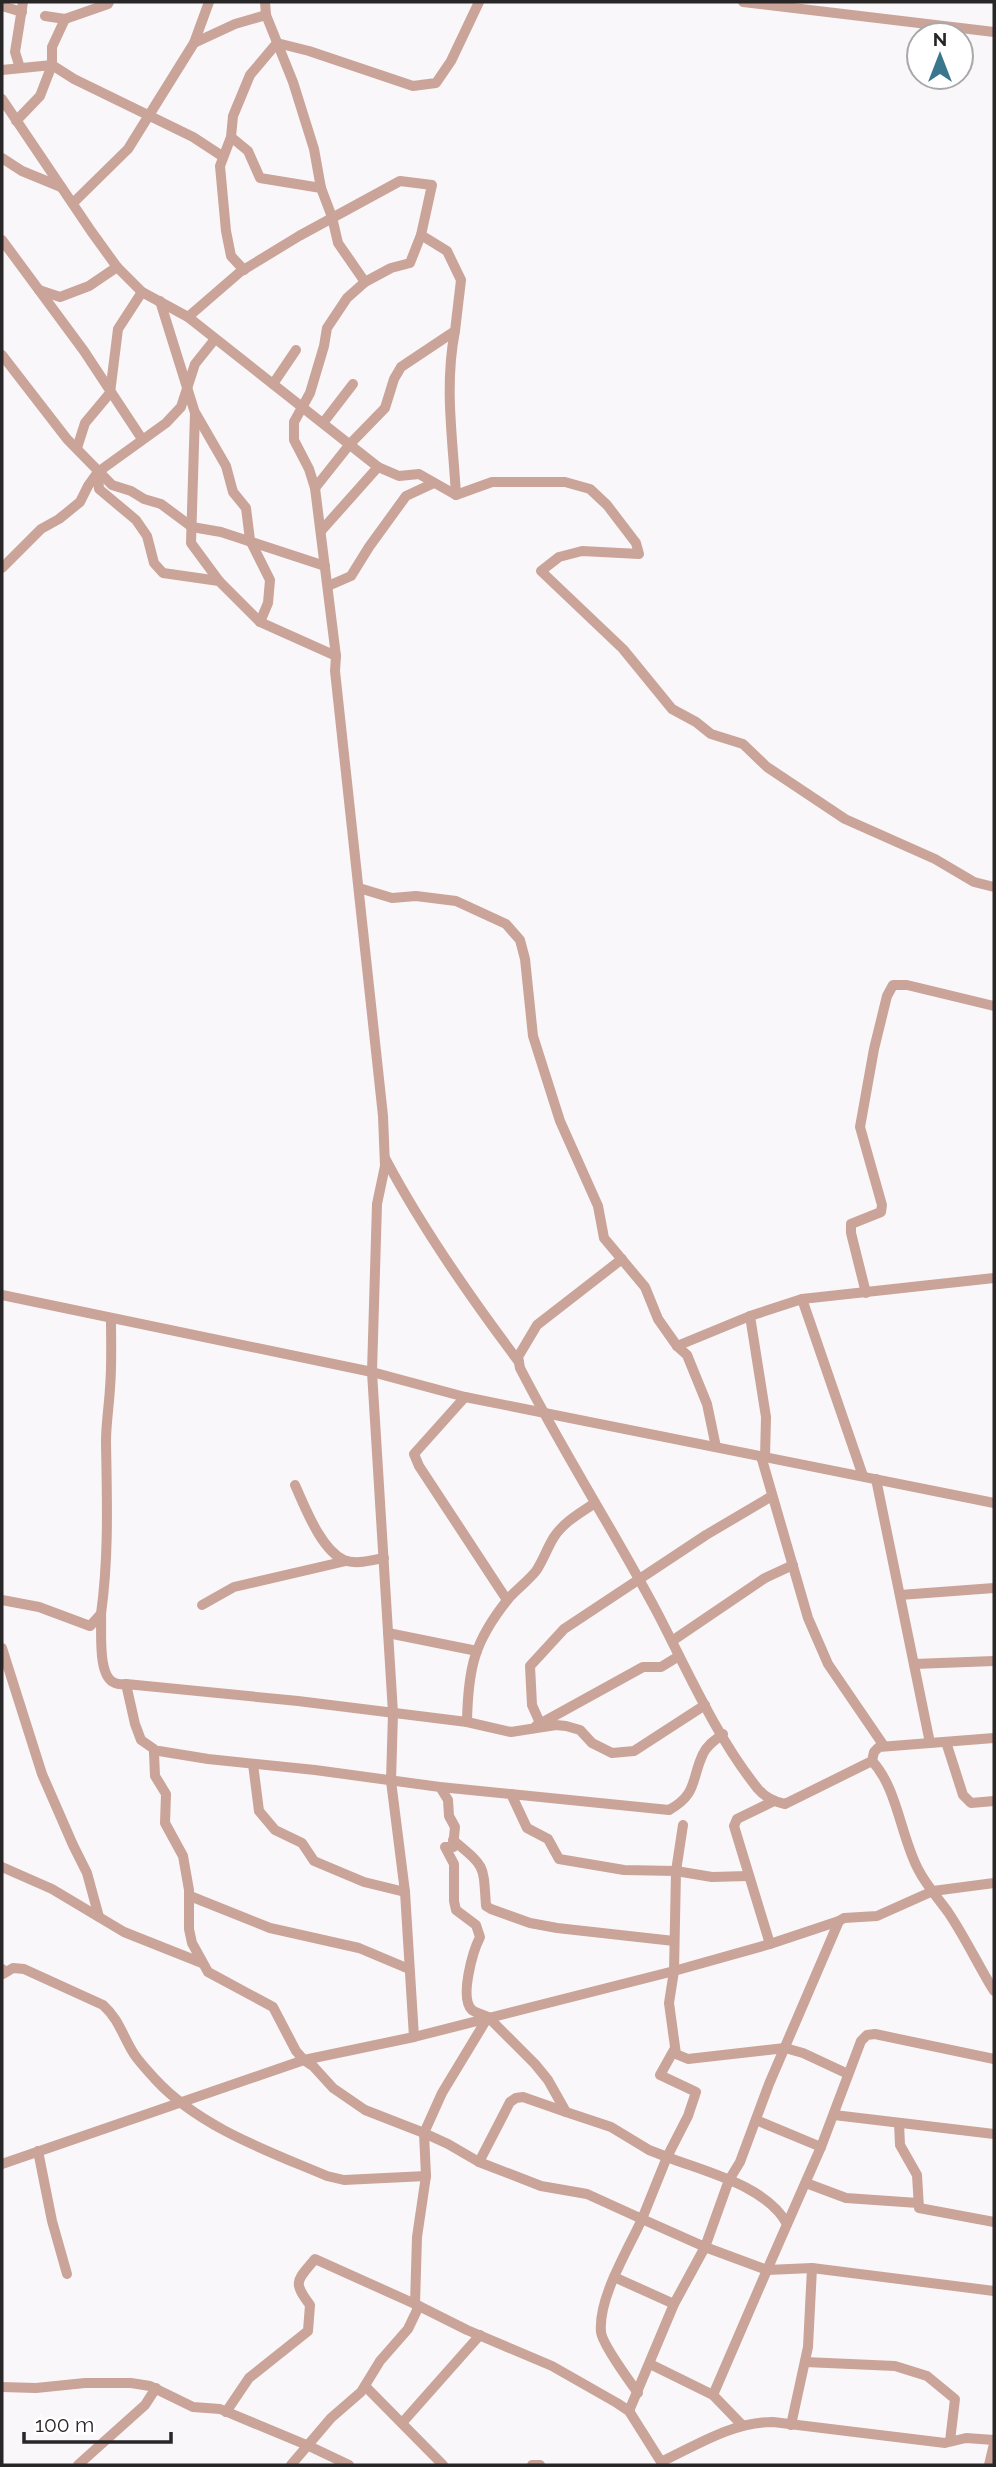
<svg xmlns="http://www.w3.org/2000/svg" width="996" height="2467" font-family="Raleway,sans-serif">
<rect width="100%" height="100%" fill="#faf7fa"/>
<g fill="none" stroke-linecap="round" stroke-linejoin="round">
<g stroke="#caa499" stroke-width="10">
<path d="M743,2L994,32"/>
<path d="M2,6L22,12"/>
<path d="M45,16L65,19L108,4L109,2"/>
<path d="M194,43L235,24L266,15"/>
<path d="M20,68L15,52L23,2"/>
<path d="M2,70L52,65L74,79L193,137L222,156"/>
<path d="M2,99L91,231L117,267L142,292L188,317L378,467L399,476L419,474L456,495L492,482H565L590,489L607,505L636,543L639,554L582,551L559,557L541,571L623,649L672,709L696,722L711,734L743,744L767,767L845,819L935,859L974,882L994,887"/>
<path d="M16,121L40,96L52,65V47L65,19"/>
<path d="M231,137L248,151L260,178L321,188"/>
<path d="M2,158L22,171L61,187"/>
<path d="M73,203L128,149L194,43L209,2"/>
<path d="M2,240L84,351L142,439"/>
<path d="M244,270L231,256L226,231L220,166L231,137L233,116L250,75L277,43L309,51L413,86L436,83L451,61L479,2"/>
<path d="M365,282L347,298L327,328L324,346L310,393L294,422V440L309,469L315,488L336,656L335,671L383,1116L385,1166L377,1204L372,1372L393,1713L391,1781L405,1892L414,2037"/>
<path d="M39,290L60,297L89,286L117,267"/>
<path d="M160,301L195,413L191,543L219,581"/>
<path d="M188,317L240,272L299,236L400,181L432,185L421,235L410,263L391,268L365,282L338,243L332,217L321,188L314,149L293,82L266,15L265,2"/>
<path d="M455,331C444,386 453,440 456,495"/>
<path d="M215,339L195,364L181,407L166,423L98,472L99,489L136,520L147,536L154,563L163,573L219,581L260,622L336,656"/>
<path d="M2,355L67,439L112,485L131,491L144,499L161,504L192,527L221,532L325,566"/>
<path d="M273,384L296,350"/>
<path d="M196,414L226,466L233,492L246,508L250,540L270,580L268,603L260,622"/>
<path d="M323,423L353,384"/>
<path d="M77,448L85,423L110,393L118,329L142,292"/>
<path d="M315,488L350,444L385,408L394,379L401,367L455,331L461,280L447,251L421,235"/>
<path d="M321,531L378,467"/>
<path d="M2,568L41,529L59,519L80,502L88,486L98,472"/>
<path d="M328,586L351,576L369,547L406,496L434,483"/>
<path d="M359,888L392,898L416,896L456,901L506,924L520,940L525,959L533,1036L560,1121L598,1206L604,1238L645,1287L658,1319L677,1346L687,1355L707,1404L716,1447"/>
<path d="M385,1158C423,1230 470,1297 519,1362"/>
<path d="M622,1259L537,1325L518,1357L520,1368C563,1452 614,1531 658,1614C688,1672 717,1738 758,1789C765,1797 775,1802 785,1804L872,1761L874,1752L879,1747L994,1738"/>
<path d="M866,1293L851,1233V1224L881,1212L882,1205L860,1127L874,1049L887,996L893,985H907L994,1006"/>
<path d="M2,1295L372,1372L465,1397L994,1503"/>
<path d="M802,1299L863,1476"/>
<path d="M750,1316L766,1417L765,1457"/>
<path d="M677,1346L750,1316L802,1299L994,1278"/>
<path d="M465,1397L414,1454L419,1466L507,1600"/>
<path d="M761,1456L808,1618L828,1664L884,1746"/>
<path d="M876,1479L930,1743"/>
<path d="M295,1485C305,1507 321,1550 344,1560C356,1565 372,1560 384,1558"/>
<path d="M900,1595L994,1588"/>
<path d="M2,1600L39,1607L90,1626L101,1614C102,1630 97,1677 115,1683C119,1685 123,1684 126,1684"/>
<path d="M202,1605L234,1587L346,1561"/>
<path d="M101,1614C109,1556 107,1500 106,1442C106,1424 109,1406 110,1388C112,1365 111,1341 111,1318"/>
<path d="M388,1633L477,1651"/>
<path d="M672,1641L765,1578L793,1565"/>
<path d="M2,1648L42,1774L73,1845L87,1873L99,1917"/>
<path d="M914,1664L994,1661"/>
<path d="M467,1722C468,1668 474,1641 509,1598C518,1588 528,1581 536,1571C543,1561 547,1548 554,1537C564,1522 580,1513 595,1503"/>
<path d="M540,1723L532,1705L530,1666L564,1629L706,1535L772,1496"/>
<path d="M536,1726L643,1667H661L679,1656"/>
<path d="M946,1742L963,1795L971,1803L994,1801"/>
<path d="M154,1753V1749L141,1740L135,1724L126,1684L298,1701L467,1722L511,1732L556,1725L566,1726L580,1730L592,1743L612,1753L634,1751L705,1705"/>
<path d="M872,1761C897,1787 901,1837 918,1869C926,1885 938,1898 948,1912C965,1937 978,1965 994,1991"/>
<path d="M253,1764L259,1811L275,1830L302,1843L314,1861L364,1882L405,1892"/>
<path d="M440,1787L448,1800L449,1816L455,1827L453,1847H445L454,1864V1901L456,1910L476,1925L480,1937C473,1951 459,1998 472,2010C476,2013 484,2015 488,2017L442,2093L424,2133L448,2144L479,2162L541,2186L587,2194L642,2219L667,2157C706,2172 767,2186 787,2224"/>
<path d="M511,1794L527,1828L548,1839L559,1859L624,1870L676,1871L712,1877L748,1876"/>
<path d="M683,1825L676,1871L674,1971L669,2003L676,2054L688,2059L785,2048L803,2053L848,2074"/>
<path d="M453,1840C486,1868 483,1863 486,1906L491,1909L530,1923L557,1928L674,1941"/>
<path d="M2,1867L52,1889L124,1932L202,1963"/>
<path d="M190,1896L270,1928L359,1948L409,1969"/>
<path d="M770,1944L734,1826L737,1819L774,1801"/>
<path d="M2,1969L3,1974L13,1968L24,1969L103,2005C119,2019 123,2037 134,2054C140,2063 148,2071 155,2079C199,2127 268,2151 327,2176L344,2180L426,2176"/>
<path d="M488,2017L535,2064L548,2080L566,2112L611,2127L649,2150L667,2157L688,2116L696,2092L660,2075L674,2050"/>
<path d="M834,2115L994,2134"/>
<path d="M756,2120L821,2147L861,2041L867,2035L875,2034L994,2059"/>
<path d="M899,2123L900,2145L917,2175L919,2208L994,2222"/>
<path d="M38,2151L52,2221L67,2274"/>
<path d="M479,2162L510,2102L516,2098L523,2097L566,2112"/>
<path d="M2,2164L304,2060L414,2037L674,1971L770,1944L839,1921"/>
<path d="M806,2183L846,2198L918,2203"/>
<path d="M812,2268L994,2291"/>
<path d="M614,2277L674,2304"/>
<path d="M419,2306L415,2304L417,2237L426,2176L424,2133L365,2110L333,2088L313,2066L304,2060L296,2051L273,2007L208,1972L192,1943L189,1929V1890L183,1856L165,1823L166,1794L155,1776L154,1753L159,1751L208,1759L315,1770L440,1787L669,1810C698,1794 691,1779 703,1754C707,1745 715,1740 723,1734"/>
<path d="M805,2362L895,2366L927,2376L955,2399L950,2441"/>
<path d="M650,2364L713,2395L742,2425"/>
<path d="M365,2386L443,2465"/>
<path d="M2,2387L36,2388L85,2383H131L150,2386L193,2407L220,2409L309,2446L349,2465"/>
<path d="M638,2393C630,2382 602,2343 601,2332C598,2298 628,2250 642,2219L705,2247L767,2270L713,2395"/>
<path d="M629,2411L674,2304L705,2247L729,2180L740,2162L769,2084L839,1921L844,1918L877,1916L933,1891L994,1883"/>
<path d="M226,2412L249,2378L308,2331L310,2305C292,2281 297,2281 315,2259L415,2304"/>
<path d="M402,2423L480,2335"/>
<path d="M791,2425L808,2347L812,2268L767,2270L821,2147"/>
<path d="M661,2462C697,2445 732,2422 773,2422L945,2443L966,2438L994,2440"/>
<path d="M78,2465L145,2405L156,2388"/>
<path d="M291,2465L331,2418L361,2392L380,2361L408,2329L419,2306L467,2330L552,2366L617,2403L629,2411L663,2465"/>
<path d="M532,2465H540"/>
<path d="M989,2465L994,2444"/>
</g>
</g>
<rect width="996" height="2467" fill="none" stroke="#282627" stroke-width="7"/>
<g transform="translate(940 56)"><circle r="33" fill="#ffffff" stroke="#a9a8a9" stroke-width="2"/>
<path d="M0-5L12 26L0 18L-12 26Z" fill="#3a768d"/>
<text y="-10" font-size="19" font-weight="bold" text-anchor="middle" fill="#282627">N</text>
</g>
<path d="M24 2432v10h147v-10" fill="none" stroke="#282627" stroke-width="3.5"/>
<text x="35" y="2432" font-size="21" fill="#282627" stroke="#ffffff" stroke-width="5" paint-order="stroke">100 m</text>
</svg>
